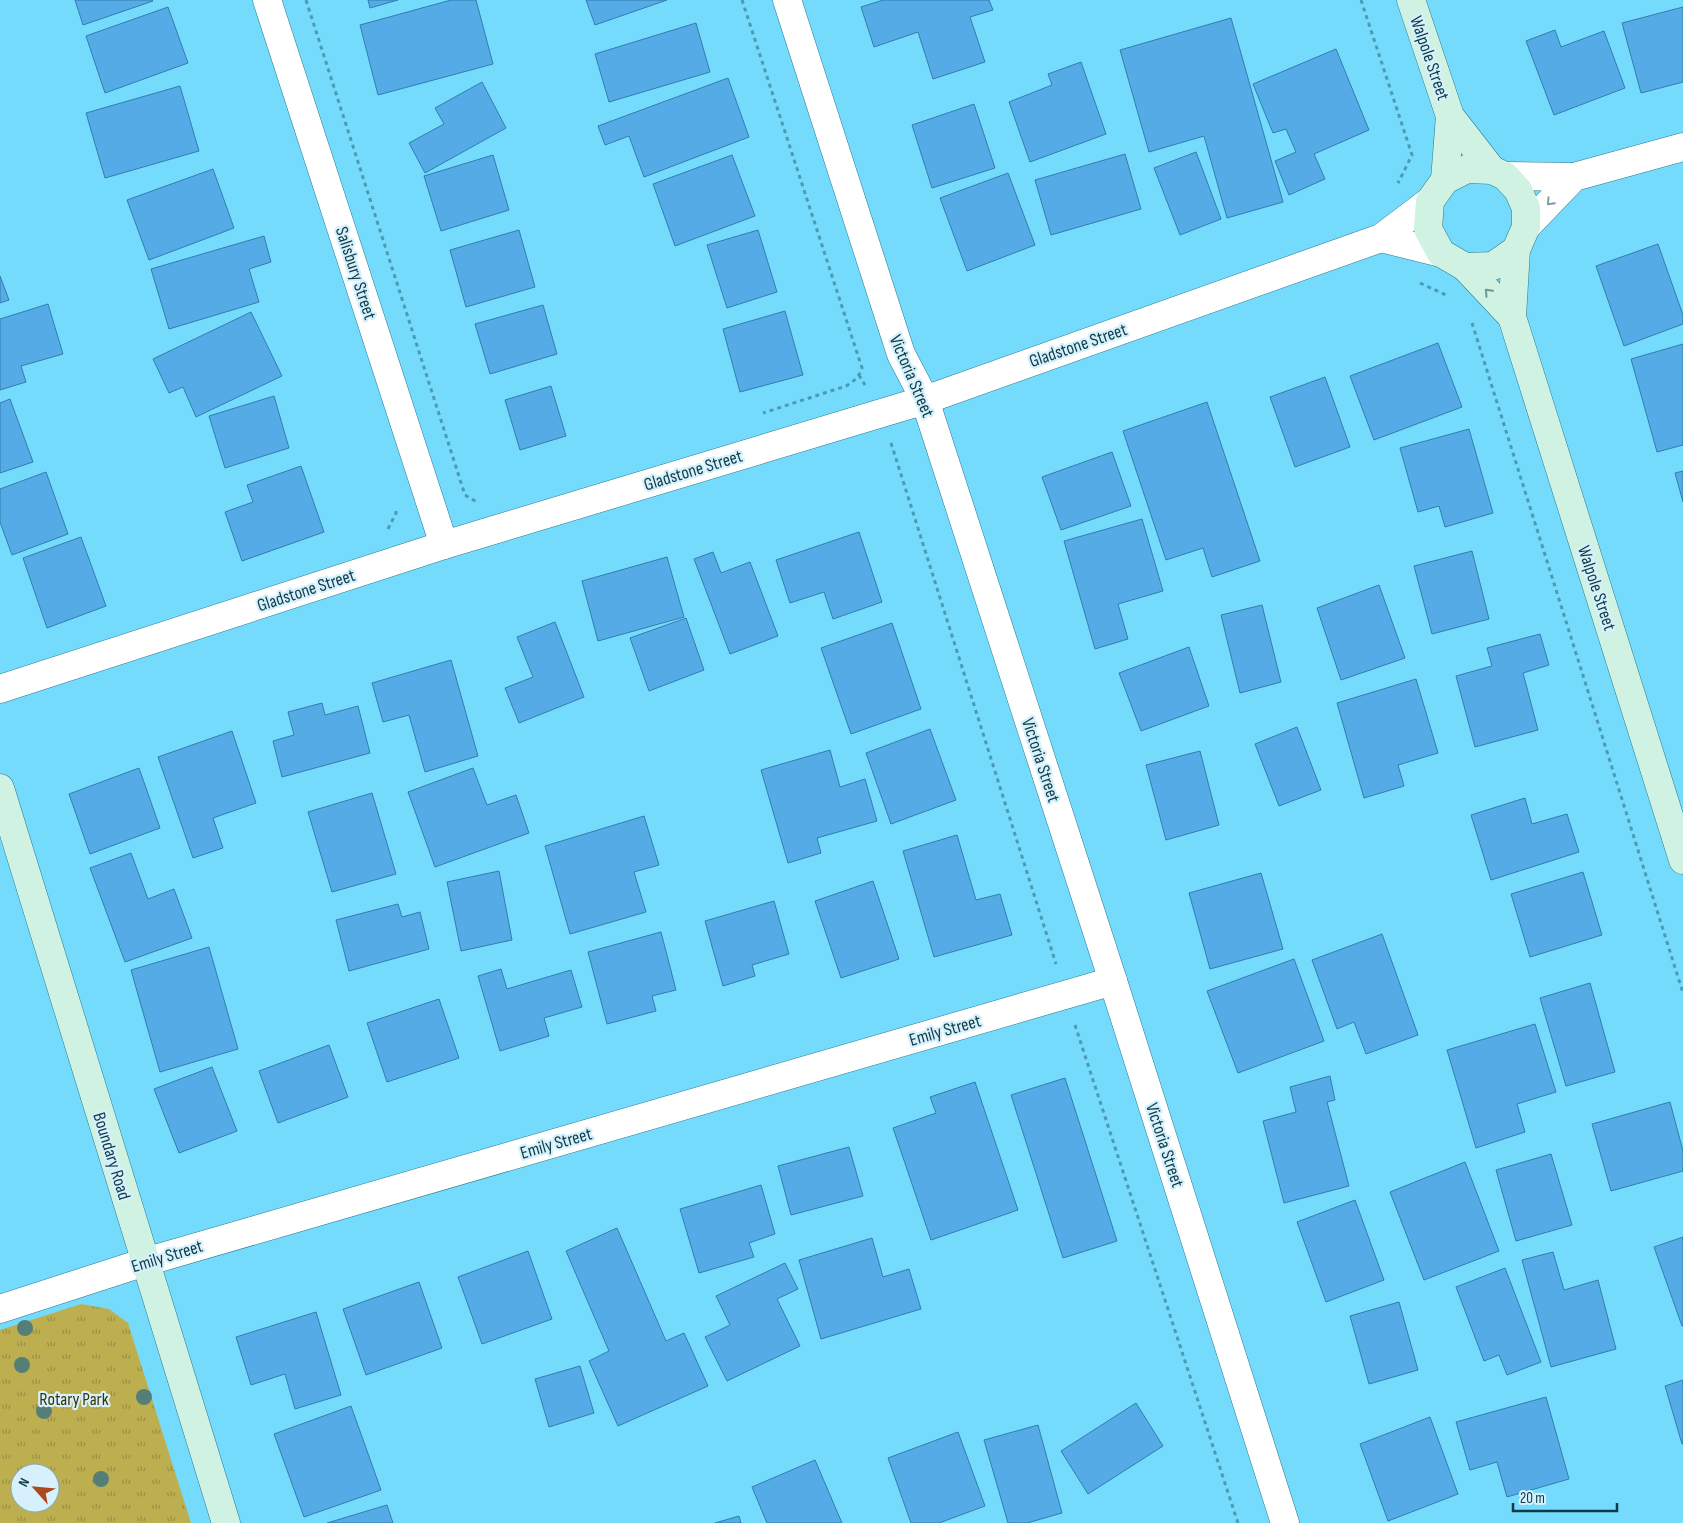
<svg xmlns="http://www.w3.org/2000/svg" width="1683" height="1523" font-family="'Sofia Sans Condensed',sans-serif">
<defs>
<pattern id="park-tufts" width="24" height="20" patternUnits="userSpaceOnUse" patternTransform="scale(1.25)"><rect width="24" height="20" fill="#bdaf50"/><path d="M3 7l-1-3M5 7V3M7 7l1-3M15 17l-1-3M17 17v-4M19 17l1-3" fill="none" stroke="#989044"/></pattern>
</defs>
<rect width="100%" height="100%" fill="#75dbfc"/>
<path fill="url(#park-tufts)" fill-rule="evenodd" d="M81,1304L109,1309L128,1323L191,1523H0V1330ZM20,1473H50V1503H20Z"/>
<g fill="#55abe6" stroke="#327dae">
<path d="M75,0H152L153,1L83,25Z"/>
<path d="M368,0H398L370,8Z"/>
<path d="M451,0H476L493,64L378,95L360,25Z"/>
<path d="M586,0H667L595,25Z"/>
<path d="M883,0H989L993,10L970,17L985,62L933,79L918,32L874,47L861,7Z"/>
<path d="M168,7L188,63L105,93L86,36Z"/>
<path d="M1683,7V82L1641,93L1622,23Z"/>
<path d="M1231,18L1283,202L1227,218L1204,136L1149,152L1120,50Z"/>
<path d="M696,23L710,72L609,102L595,54Z"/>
<path d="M1555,30L1561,47L1604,31L1625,88L1554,115L1526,41Z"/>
<path d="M1336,49L1369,130L1314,154L1325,179L1289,195L1275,161L1296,152L1286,129L1273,133L1253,84Z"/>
<path d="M1081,62L1106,134L1030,162L1009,102L1052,85L1048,74Z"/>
<path d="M728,78L749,137L644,177L629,136L605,145L598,126Z"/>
<path d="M482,82L506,128L425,173L409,143L444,124L435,108Z"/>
<path d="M180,86L199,151L105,178L86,113Z"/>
<path d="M974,104L995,168L932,188L912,125Z"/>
<path d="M1196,152L1221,219L1180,235L1154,168Z"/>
<path d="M1125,154L1141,209L1051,235L1035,180Z"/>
<path d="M493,155L509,210L441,231L424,176Z"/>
<path d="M732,155L755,216L675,246L653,184Z"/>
<path d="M213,169L234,228L149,260L127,200Z"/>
<path d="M1008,173L1035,245L967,271L940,198Z"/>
<path d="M519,230L535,287L466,307L450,250Z"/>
<path d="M758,230L777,292L727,308L707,245Z"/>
<path d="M264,236L271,262L249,269L259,302L169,329L151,269Z"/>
<path d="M1658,244L1683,315V324L1624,346L1596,266Z"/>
<path d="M0,276L9,300L0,303Z"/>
<path d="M48,304L63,354L21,366L26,382L0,390V319Z"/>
<path d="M543,305L557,354L490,374L475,324Z"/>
<path d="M785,311L803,375L740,392L723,329Z"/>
<path d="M251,312L282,376L196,417L183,387L169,393L153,359Z"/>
<path d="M1438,343L1462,407L1374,440L1350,376Z"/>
<path d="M1683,344V445L1657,452L1631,359Z"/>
<path d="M1325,377L1350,447L1295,467L1270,397Z"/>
<path d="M551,386L566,436L520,450L505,400Z"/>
<path d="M274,396L289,448L225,468L209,416Z"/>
<path d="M10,399L33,462L0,473V403Z"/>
<path d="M1207,402L1260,561L1212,577L1203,548L1166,560L1123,431Z"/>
<path d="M1469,429L1493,513L1445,527L1439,506L1418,512L1400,448Z"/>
<path d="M1112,452L1131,506L1061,530L1042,477Z"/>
<path d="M301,466L324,532L242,561L225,512L253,502L247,485Z"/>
<path d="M1683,471V502L1675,473Z"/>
<path d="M46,472L68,534L12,555L0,522V489Z"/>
<path d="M1142,519L1163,591L1118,604L1128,639L1095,649L1064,541Z"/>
<path d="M859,532L882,602L833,619L824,592L790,603L776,560Z"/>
<path d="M81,537L106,606L47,628L23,558Z"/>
<path d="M1472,551L1489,619L1432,634L1414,566Z"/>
<path d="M713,552L721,573L750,562L778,636L730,654L694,559Z"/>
<path d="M667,557L684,617L598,641L582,581Z"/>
<path d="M1379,585L1405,658L1341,680L1317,608Z"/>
<path d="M1262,605L1281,682L1240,693L1221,615Z"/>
<path d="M686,618L704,670L649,691L630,638Z"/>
<path d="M555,622L584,697L519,723L505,688L533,677L517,637Z"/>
<path d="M892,623L921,709L851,734L821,648Z"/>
<path d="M1540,634L1549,665L1523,673L1538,730L1475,747L1456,676L1492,666L1487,648Z"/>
<path d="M1189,647L1209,706L1141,731L1119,673Z"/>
<path d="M451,660L478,756L425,772L409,715L383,722L372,683Z"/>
<path d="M1416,679L1438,753L1398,765L1404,786L1364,798L1337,703Z"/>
<path d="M322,703L325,715L358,706L370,753L282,777L273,741L294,735L288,712Z"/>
<path d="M1297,727L1321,790L1279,806L1255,744Z"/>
<path d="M930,729L956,800L891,824L866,753Z"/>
<path d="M232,731L256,803L213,818L223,848L193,858L158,757Z"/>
<path d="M830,750L840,787L865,779L877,821L817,838L821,853L788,863L761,770Z"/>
<path d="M1200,751L1219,825L1166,840L1146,765Z"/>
<path d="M139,768L160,828L90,854L69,794Z"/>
<path d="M473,768L487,805L516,795L529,833L435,867L408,792Z"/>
<path d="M372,793L396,874L332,892L308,812Z"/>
<path d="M1525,798L1532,824L1567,814L1579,852L1491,880L1471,815Z"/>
<path d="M644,816L659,865L634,872L646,912L570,934L545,846Z"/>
<path d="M957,835L976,900L1000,894L1012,935L934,957L903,851Z"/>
<path d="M131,853L148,899L174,889L192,938L125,962L90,868Z"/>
<path d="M499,871L512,940L461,951L447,882Z"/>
<path d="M1583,872L1602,935L1530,957L1511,894Z"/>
<path d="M1261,873L1283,949L1210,969L1189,893Z"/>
<path d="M873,881L899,959L841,978L815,901Z"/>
<path d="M774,901L789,954L752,965L755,976L723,986L705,921Z"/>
<path d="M398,904L402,917L420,912L429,949L349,971L336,920Z"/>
<path d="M661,932L676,990L652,996L656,1011L607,1024L588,952Z"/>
<path d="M1382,934L1418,1035L1366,1054L1354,1022L1337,1029L1312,960Z"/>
<path d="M209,947L238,1049L160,1072L131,970Z"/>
<path d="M1294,959L1324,1041L1238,1073L1207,991Z"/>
<path d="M501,969L507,989L571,970L582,1007L544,1018L549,1036L500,1051L478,976Z"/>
<path d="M1590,983L1615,1072L1566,1086L1540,998Z"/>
<path d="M439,999L459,1058L387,1082L367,1023Z"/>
<path d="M1535,1024L1556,1092L1517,1104L1525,1132L1476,1148L1447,1050Z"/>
<path d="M329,1045L348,1097L278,1123L259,1071Z"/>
<path d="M212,1067L237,1131L179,1153L154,1089Z"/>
<path d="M1330,1076L1335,1100L1327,1102L1349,1186L1284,1203L1263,1121L1296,1112L1290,1087Z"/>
<path d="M1065,1078L1117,1241L1063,1258L1011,1095Z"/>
<path d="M975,1082L1018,1210L931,1240L893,1128L936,1113L930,1097Z"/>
<path d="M1670,1102L1683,1151V1171L1611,1191L1592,1124Z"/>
<path d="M849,1147L863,1196L791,1215L778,1166Z"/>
<path d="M1551,1154L1572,1225L1516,1241L1496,1170Z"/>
<path d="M1465,1162L1499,1251L1424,1280L1390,1192Z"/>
<path d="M761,1185L775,1234L749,1243L754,1257L699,1273L680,1209Z"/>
<path d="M1355,1200L1384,1280L1326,1302L1297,1222Z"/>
<path d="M617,1228L666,1341L684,1333L708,1386L618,1426L589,1361L609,1351L566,1251Z"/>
<path d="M1683,1237V1326H1682L1654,1247Z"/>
<path d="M872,1238L883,1277L909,1269L921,1309L821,1339L799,1260Z"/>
<path d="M528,1251L552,1319L482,1344L458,1277Z"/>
<path d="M1553,1252L1564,1290L1598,1280L1616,1349L1551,1367L1522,1260Z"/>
<path d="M785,1263L798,1289L777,1299L800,1346L727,1381L705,1337L730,1325L716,1296Z"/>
<path d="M1505,1268L1541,1362L1507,1375L1499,1355L1484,1361L1456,1287Z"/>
<path d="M419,1282L442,1348L366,1375L343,1309Z"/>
<path d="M1399,1302L1418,1370L1369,1384L1350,1316Z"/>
<path d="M316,1312L341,1395L295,1409L285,1374L251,1385L236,1337Z"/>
<path d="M580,1366L594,1413L549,1427L535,1379Z"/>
<path d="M1683,1380V1444H1682L1665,1386Z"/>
<path d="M1546,1397L1569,1479L1507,1497L1497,1462L1470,1470L1456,1422Z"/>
<path d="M1136,1403L1163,1446L1088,1494L1061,1451Z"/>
<path d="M351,1406L381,1490L304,1517L274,1434Z"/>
<path d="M1430,1417L1458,1494L1388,1521L1360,1444Z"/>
<path d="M1038,1425L1062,1513L1027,1523H1008L984,1440Z"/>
<path d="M958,1432L985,1506L939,1523H911L888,1458Z"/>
<path d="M815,1460L842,1523H767L752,1487Z"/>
<path d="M387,1505L393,1523H327Z"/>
<path d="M739,1516L741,1523H715Z"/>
</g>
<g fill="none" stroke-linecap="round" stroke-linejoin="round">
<g stroke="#297a91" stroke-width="29">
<g id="street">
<path d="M267,0L444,545"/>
<path d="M787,0L901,354L925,400L1113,981L1285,1523"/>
<path d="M1505,176L1574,177L1683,147"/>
<path d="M1526,227L1574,177"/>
<path d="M1381,238L1441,253"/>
<path d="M0,689L444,545L925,400L1381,238L1430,201"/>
<path d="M0,1309L145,1262L1113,981"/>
</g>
</g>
<g stroke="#297a91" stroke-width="29">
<g id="secondary">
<path d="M1411,0L1450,116L1492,170"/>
<path d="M1445,180L1450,116"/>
<path d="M1516,250L1493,266L1465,267L1441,253L1428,229L1430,201L1445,180L1467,169L1492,170L1505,176L1518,190L1526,208V227L1516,250L1512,317L1683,860"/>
<path d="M1465,267L1512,317"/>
<path d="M0,788L226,1523"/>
</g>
</g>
<g stroke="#4c9bb4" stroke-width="3" stroke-dasharray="4 4" stroke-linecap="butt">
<path d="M306,0L465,495L471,499L476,501"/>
<path d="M742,0L862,368C859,377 854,381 846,386L763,413"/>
<path d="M1361,0L1412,155L1398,183"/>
<path d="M1420,283L1446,295"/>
<path d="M1472,323L1683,993"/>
<path d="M859,375L865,385"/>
<path d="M891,443L1056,964"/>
<path d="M388,529L396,513L397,507"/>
<path d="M1075,1025L1238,1523"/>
</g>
<use href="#street" stroke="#fff" stroke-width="28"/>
<use href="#secondary" stroke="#cff2e2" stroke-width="28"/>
</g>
<g fill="#557f76">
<circle cx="25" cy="1328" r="8"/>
<circle cx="22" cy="1365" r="8"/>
<circle cx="144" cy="1397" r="8"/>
<circle cx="44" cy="1411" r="8"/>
<circle cx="101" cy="1479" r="8"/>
</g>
<defs><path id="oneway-chevron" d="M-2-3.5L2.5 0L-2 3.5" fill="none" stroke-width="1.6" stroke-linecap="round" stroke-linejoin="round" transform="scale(1.25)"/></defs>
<use stroke="#869da4" href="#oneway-chevron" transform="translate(1550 202) rotate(133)"/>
<use stroke="#6e9695" href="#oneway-chevron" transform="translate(1488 292) rotate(-133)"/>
<g text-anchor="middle" stroke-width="4.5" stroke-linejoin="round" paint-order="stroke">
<g font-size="18" fill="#0e3b48" stroke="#d6f1fb">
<text transform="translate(1430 58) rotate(71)" y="6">Walpole Street</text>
<text transform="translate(356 273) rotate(72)" y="6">Salisbury Street</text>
<text transform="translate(1078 345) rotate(-19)" y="6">Gladstone Street</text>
<text transform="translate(912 376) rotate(67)" y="6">Victoria Street</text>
<text transform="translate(693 470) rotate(-17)" y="6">Gladstone Street</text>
<text transform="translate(1597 588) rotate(72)" y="6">Walpole Street</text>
<text transform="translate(306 590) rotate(-18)" y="6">Gladstone Street</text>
<text transform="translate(1041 760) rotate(72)" y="6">Victoria Street</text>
<text transform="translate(945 1030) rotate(-16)" y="6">Emily Street</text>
<text transform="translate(556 1143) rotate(-16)" y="6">Emily Street</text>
<text transform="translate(1165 1145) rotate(72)" y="6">Victoria Street</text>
<text transform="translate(112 1156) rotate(73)" y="6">Boundary Road</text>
<text transform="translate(167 1256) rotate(-17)" y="6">Emily Street</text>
</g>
<g font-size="18" fill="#3a3408" stroke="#d6f1fb">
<text x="74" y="1405">Rotary Park</text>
</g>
</g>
<g transform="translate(35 1488) rotate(297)"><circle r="24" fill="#d6f1fb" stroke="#86a8b3"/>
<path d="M0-4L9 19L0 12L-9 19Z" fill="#ad471d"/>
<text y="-8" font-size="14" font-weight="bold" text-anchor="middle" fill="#0e3b48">N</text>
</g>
<path d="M1513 1503v8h104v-8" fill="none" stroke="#0e3b48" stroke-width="2.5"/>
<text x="1520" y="1503" font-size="15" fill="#0e3b48" stroke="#d6f1fb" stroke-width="4" paint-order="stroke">20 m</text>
</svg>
